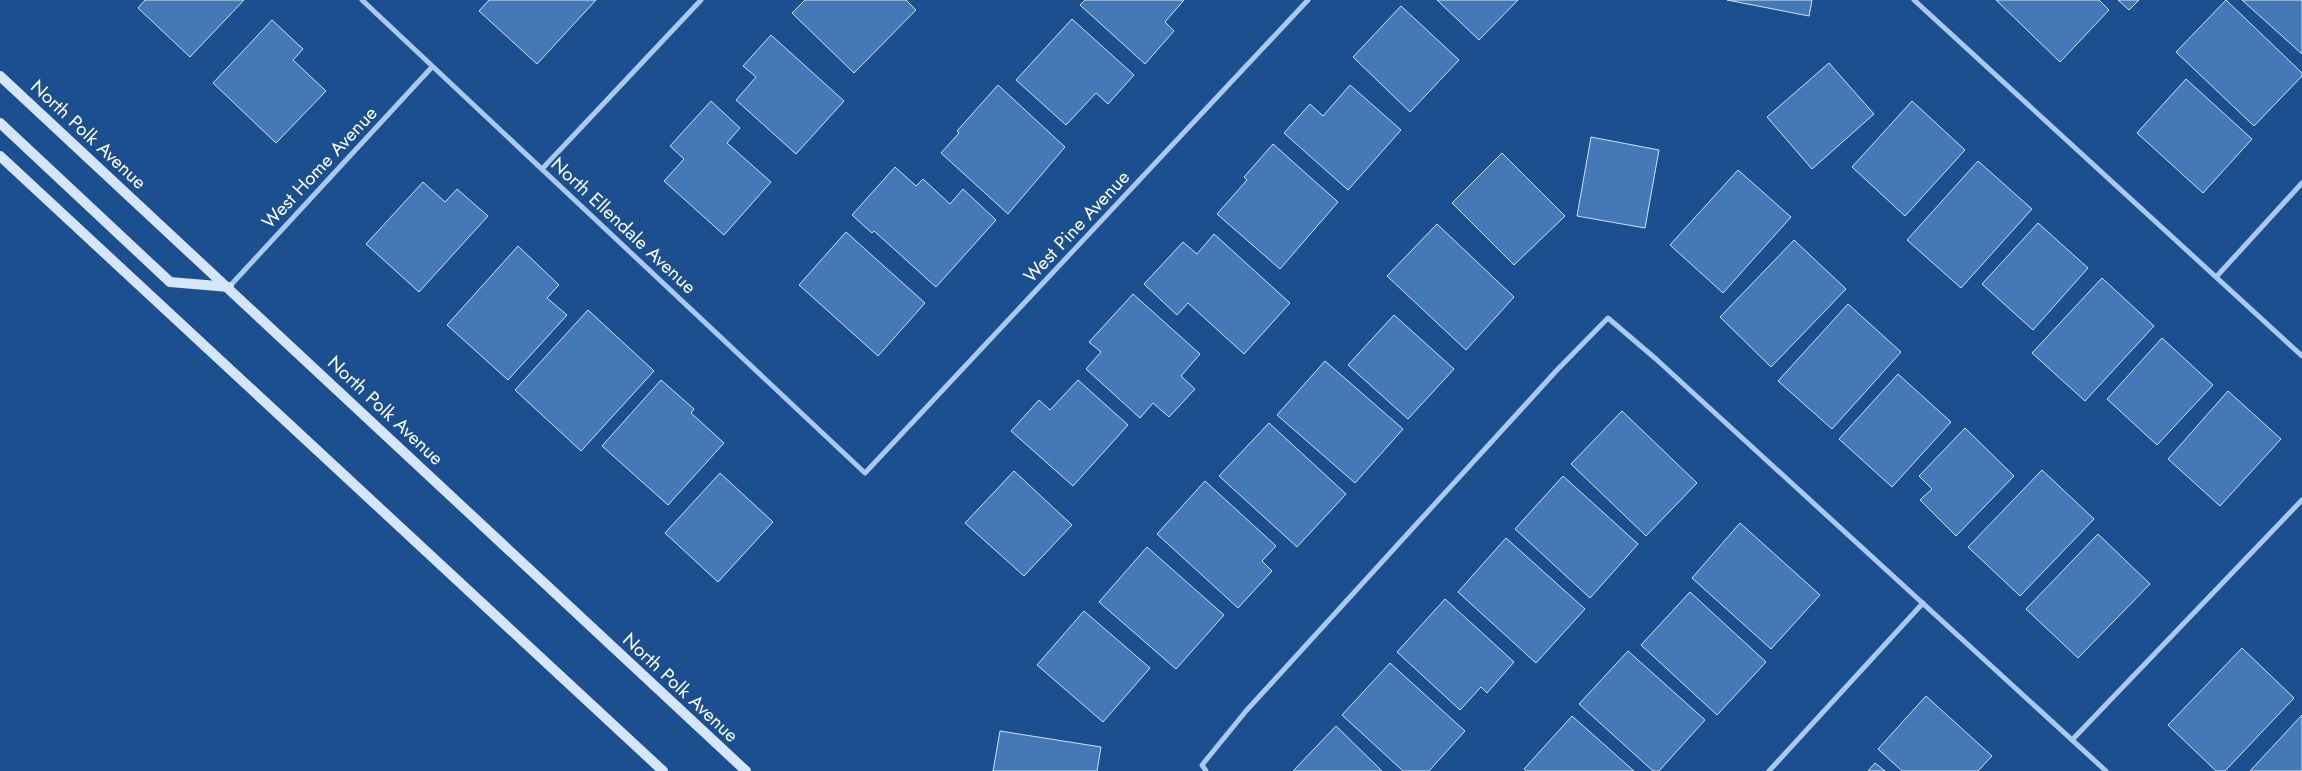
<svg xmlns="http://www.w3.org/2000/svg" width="2302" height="771" font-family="Jost,sans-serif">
<rect width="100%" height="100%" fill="#1b4f8f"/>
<g fill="#4478b7" stroke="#cfe3fa">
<path d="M145,0H244L190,57L138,8Z"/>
<path d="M489,0H596L537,64L479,11Z"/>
<path d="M805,0H906L916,10L854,73L792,13Z"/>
<path d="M1085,0H1184L1165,22L1174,31L1145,64L1080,5Z"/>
<path d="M1437,0H1518L1479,40Z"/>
<path d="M1727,0H1812L1809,16Z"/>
<path d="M1996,0H2099L2109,10L2060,62Z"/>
<path d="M2118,0H2139L2129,10Z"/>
<path d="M2226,0L2302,73V76L2254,126L2176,52Z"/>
<path d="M2242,0H2302V54Z"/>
<path d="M1401,6L1459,60L1410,112L1353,57Z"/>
<path d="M1072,19L1134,75L1108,104L1096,93L1066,125L1016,80Z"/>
<path d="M272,20L303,49L293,60L326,91L276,143L213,83Z"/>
<path d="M771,35L844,101L796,154L736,100L756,77L743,66Z"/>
<path d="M1829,63L1874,114L1812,169L1767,117Z"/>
<path d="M2186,79L2252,139L2203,193L2137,133Z"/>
<path d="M998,85L1065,147L1008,214L941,153L959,133L957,131Z"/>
<path d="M1350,85L1401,130L1348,190L1284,133L1310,104L1323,116Z"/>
<path d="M711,101L740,128L727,143L771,182L724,235L664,181L684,159L670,146Z"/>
<path d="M1912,101L1965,150L1905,216L1852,167Z"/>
<path d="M1591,137L1659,150L1645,228L1577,216Z"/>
<path d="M1273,144L1338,202L1280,269L1217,214L1247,180L1244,177Z"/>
<path d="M1502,153L1565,216L1514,265L1452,203Z"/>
<path d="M1978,161L2032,209L1961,288L1907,240Z"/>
<path d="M895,167L916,186L923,179L950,204L963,189L996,220L936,287L874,231L872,233L852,215Z"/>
<path d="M1738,170L1791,217L1723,293L1670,245Z"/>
<path d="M423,182L445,202L457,189L488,216L419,292L366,244Z"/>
<path d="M2038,223L2088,268L2033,330L1982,284Z"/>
<path d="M1437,224L1514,297L1466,350L1387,276Z"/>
<path d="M846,232L925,303L878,356L799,285Z"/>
<path d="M1214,234L1290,303L1244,354L1188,303L1177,315L1144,284L1183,242L1197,254Z"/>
<path d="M1794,240L1846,289L1771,367L1720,317Z"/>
<path d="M518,246L559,285L547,298L567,315L508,380L447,325Z"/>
<path d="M2102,278L2154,326L2085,401L2032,353Z"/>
<path d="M1133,294L1200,354L1181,376L1195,389L1169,417L1153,403L1140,418L1086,369L1101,352L1089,342Z"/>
<path d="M1848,304L1901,352L1832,429L1778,381Z"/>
<path d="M588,310L654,371L581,451L515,390Z"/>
<path d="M1394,315L1454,369L1408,419L1348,365Z"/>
<path d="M2162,338L2213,385L2157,445L2107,399Z"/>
<path d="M1325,361L1403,429L1355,483L1277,415Z"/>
<path d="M1898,374L1951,422L1892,487L1839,439Z"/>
<path d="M661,380L694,409L691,413L724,443L668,505L602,446Z"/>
<path d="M1078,380L1128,425L1073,486L1011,431L1039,400L1050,410Z"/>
<path d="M2228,391L2281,439L2220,506L2168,459Z"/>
<path d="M1622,411L1697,483L1646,536L1571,464Z"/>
<path d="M1269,423L1346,494L1297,547L1219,476Z"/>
<path d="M1965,428L2014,476L1956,536L1920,500L1932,489L1919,476Z"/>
<path d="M2042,470L2094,519L2020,596L1968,547Z"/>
<path d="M1014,471L1072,525L1024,576L965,523Z"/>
<path d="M720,473L773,522L718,582L665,533Z"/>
<path d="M1563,476L1638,544L1590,598L1515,529Z"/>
<path d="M1205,481L1276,546L1262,561L1272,571L1238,608L1157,534Z"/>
<path d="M1740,523L1820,595L1771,649L1692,578Z"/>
<path d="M2098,534L2150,584L2078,658L2026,609Z"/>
<path d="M1506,538L1585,609L1536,663L1458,592Z"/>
<path d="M1147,547L1224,615L1176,669L1099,602Z"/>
<path d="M1690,592L1766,662L1717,715L1641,645Z"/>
<path d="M1445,599L1514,662L1487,693L1481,687L1460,710L1397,652Z"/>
<path d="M1084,611L1150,668L1103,722L1037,665Z"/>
<path d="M2242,648L2294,698L2225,771H2216L2168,725Z"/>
<path d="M1628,651L1705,720L1659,771H1653L1579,704Z"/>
<path d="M1390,663L1465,731L1429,771H1403L1342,715Z"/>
<path d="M1926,696L1992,756L1978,771H1902L1878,749Z"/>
<path d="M2302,715V771H2250Z"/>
<path d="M1572,716L1634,771H1526L1524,769Z"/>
<path d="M1336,726L1382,771H1293Z"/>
<path d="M1000,731L1101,747L1097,771H993Z"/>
<path d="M1875,763L1885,771H1868Z"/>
</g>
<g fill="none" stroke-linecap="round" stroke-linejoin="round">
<g stroke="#a9c9ee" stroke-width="5">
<path d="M362,0L865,473L1308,0"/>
<path d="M1914,0L2302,356"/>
<path d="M542,169L701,0"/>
<path d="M2217,276L2302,183"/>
<path d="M229,287L432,67"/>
<path d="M2072,740L2302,500"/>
<path d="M1206,771L1202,765L1246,711L1557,370L1608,318L1656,359L2106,771"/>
<path d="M1769,771L1923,603"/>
</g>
<g stroke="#d6e6fa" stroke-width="10">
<path d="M0,76L746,771"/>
<path d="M0,123L170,282L229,287"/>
<path d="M0,156L663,771"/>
</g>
</g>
<g text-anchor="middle" stroke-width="4.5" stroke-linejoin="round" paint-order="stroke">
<g font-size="19" fill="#fff" stroke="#1b4f8f">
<text transform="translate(89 134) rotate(43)" y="7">North Polk Avenue</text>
<text transform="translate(319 167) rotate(-47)" y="7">West Home Avenue</text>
<text transform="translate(624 225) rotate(43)" y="7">North Ellendale Avenue</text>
<text transform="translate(1076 226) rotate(-47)" y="7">West Pine Avenue</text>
<text transform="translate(386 410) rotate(43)" y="7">North Polk Avenue</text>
<text transform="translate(681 687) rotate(43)" y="7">North Polk Avenue</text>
</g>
</g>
</svg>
